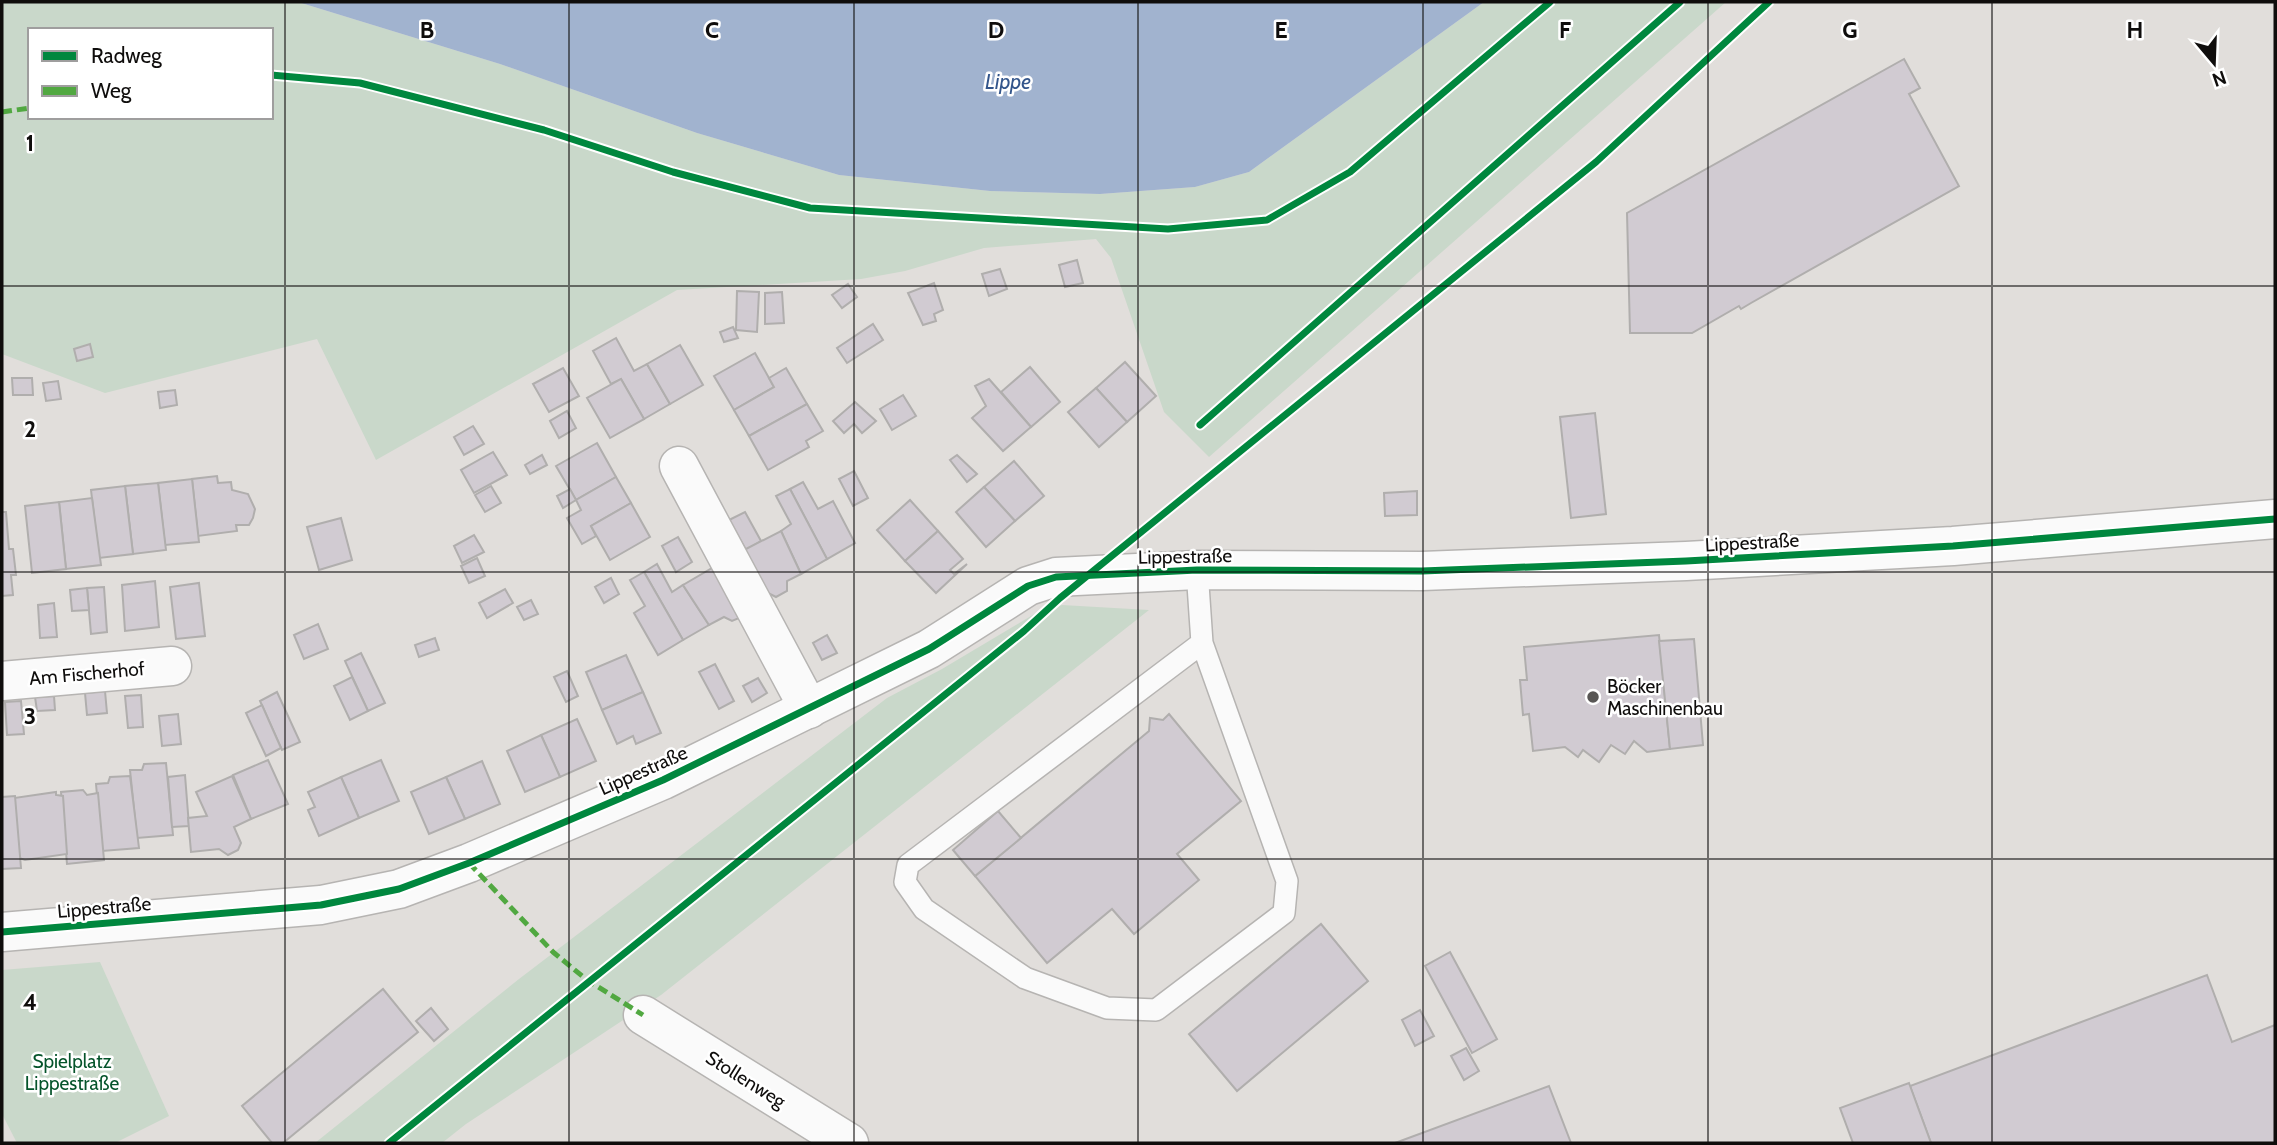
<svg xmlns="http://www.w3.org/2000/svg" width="2277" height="1145" font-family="Cabin,sans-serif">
<rect width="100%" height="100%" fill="#e1dedb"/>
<g fill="#c9d8ca" fill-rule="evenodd">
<path d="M2,2H298L500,64L697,133L839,175L990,191L1100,194L1195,187L1249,172L1484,2H1726L1209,457L1164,412L1111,258L1096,239L984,248L905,271L861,279L677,290L376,460L317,339L105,393L2,354ZM30,30H271V117H30Z"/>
<path d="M1062,605L1149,610L661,995L466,1124L442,1143H315L519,979L887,698L942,669L1036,613Z"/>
<path d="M100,962L169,1116L115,1143H17L2,1114V970Z"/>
</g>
<path fill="#a1b3cf" d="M298,2H1484L1249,172L1195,187L1100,194L990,191L839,175L697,133L500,64Z"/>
<g fill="#d1cbd2" stroke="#b0aead" stroke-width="2">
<path d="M1904,59L1920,88L1909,94L1959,186L1751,303L1741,309L1739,306L1692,333H1630L1627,213Z"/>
<path d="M1077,260L1083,283L1065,287L1059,265Z"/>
<path d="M1000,269L1007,289L989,296L982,274Z"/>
<path d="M934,283L943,310L934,314L936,321L923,325L908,293Z"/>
<path d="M848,284L857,297L842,308L832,295Z"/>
<path d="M737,291L759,292L757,332L736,330Z"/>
<path d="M782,292L784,323L765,324V293Z"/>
<path d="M873,324L883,340L847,363L837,348Z"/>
<path d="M733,327L738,338L724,342L720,332Z"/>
<path d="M616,338L634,371L647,364L670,404L644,419L621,379L611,384L593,351Z"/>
<path d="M90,344L93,357L77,361L74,349Z"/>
<path d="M680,345L703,385L670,404L647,364Z"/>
<path d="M755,353L774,387L734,410L714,376Z"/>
<path d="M1125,362L1156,396L1127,422L1096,388Z"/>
<path d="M1030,367L1060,402L1031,427L1001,392Z"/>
<path d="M563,368L579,396L549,412L533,384Z"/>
<path d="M786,368L807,404L749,436L734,410L774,387L769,378Z"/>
<path d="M12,378H32L33,395H13Z"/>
<path d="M621,379L644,419L610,438L587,398Z"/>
<path d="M989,379L1031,427L1003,451L972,418L986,406L975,386Z"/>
<path d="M58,381L61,399L46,401L43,383Z"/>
<path d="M1096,388L1127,422L1099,447L1068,412Z"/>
<path d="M175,390L177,405L160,408L158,392Z"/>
<path d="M903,395L916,416L892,430L880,409Z"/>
<path d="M855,402L876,421L862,433L854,424L844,433L833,421Z"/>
<path d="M807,404L823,431L806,441L809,447L768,470L749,436Z"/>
<path d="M567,411L576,428L559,438L550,421Z"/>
<path d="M1595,413L1606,514L1571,518L1560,417Z"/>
<path d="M473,426L484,444L464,455L454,437Z"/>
<path d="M597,443L616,477L576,500L556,466Z"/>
<path d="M493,452L507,475L474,493L461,470Z"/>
<path d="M542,455L547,465L530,474L525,465Z"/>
<path d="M957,455L977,474L967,482L950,460Z"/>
<path d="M1014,461L1044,496L1015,521L984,487Z"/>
<path d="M854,471L868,498L853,506L839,479Z"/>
<path d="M217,476L218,483L231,482L232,490L248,494L255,509L253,518L249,525H236L237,531L198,536L192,479Z"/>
<path d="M616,477L631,503L591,526L596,536L582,544L567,518L581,510L576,500Z"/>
<path d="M192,479L199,542L165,545L158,483Z"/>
<path d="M803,482L818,509L833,501L855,543L827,559L790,489Z"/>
<path d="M158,483L166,550L133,554L125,486Z"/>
<path d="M125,486L133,554L99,558L91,490Z"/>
<path d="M491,486L501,503L485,512L475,495Z"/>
<path d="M984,487L1015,521L986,547L956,512Z"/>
<path d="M570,489L576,500L563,508L557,496Z"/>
<path d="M790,489L827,559L801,574L781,531L791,524L776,496Z"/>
<path d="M1417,491V515L1385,516L1384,493Z"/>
<path d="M92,498L101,565L66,569L59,502Z"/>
<path d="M910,500L938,531L905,561L877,530Z"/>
<path d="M59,502L66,569L32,573L25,506Z"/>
<path d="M631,503L650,537L610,560L591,526Z"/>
<path d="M2,512H6L9,549H13L16,575H11L13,595L2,596Z"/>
<path d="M745,512L761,541L746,550L729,520Z"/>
<path d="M341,518L352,560L319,570L307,527Z"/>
<path d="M781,531L801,574L787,581V591L776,597L768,593L744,550Z"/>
<path d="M938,531L963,559L950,570L954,574L967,564L936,593L905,561Z"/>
<path d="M474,535L484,552L462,563L454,546Z"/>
<path d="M678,537L692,562L676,572L662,546Z"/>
<path d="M477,558L485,576L469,583L461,566Z"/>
<path d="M657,564L672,592L683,585L709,625L683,640L644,572Z"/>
<path d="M719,564L744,616L732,621L724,617L709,625L683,585Z"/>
<path d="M644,572L683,640L658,655L634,613L645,606L630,580Z"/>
<path d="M611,578L619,594L604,603L595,587Z"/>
<path d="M155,581L159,627L125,631L122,585Z"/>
<path d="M199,583L205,636L176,639L170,587Z"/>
<path d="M104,587L107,632L91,634L87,588Z"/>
<path d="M87,588L89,610L72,611L70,590Z"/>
<path d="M505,589L513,603L487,618L479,603Z"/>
<path d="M531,600L538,614L524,620L517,607Z"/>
<path d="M54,603L57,637L40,638L38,605Z"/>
<path d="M318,624L328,649L304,659L294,635Z"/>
<path d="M827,635L837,653L822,660L813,643Z"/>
<path d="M1659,635L1670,749L1647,752L1634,741L1625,754L1611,745L1599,762L1583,750L1578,757L1565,747L1533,751L1529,714L1523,715L1520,680H1527L1524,647Z"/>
<path d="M435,638L439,650L419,657L415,645Z"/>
<path d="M1694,639L1703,745L1670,749L1659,641Z"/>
<path d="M361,653L385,703L368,711L345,661Z"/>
<path d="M626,655L643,692L602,710L586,672Z"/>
<path d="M715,664L734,701L719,709L699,672Z"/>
<path d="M567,671L578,696L566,702L554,677Z"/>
<path d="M352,677L368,711L350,720L334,686Z"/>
<path d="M758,678L767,693L752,702L743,686Z"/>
<path d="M105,691L107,713L87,715L85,693Z"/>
<path d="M277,692L300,742L282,750L260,701Z"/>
<path d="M643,692L661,733L636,744L633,736L617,744L602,710Z"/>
<path d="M141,695L143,727L128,728L125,696Z"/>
<path d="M54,696L55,710L37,711L35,697Z"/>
<path d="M21,701L24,734L7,735L5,702Z"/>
<path d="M262,705L281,748L266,756L246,713Z"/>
<path d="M178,714L181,744L162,746L159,716Z"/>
<path d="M1169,714L1241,801L1177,854L1199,880L1134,934L1112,909L1047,963L975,876L1149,731L1150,718L1163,720Z"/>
<path d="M577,719L596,761L560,777L541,735Z"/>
<path d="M541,735L560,777L525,792L507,751Z"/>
<path d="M268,760L288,804L251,819L233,775Z"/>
<path d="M381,760L399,801L359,818L341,777Z"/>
<path d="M482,761L500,804L465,819L446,777Z"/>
<path d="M166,763L173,835L137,838L130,770H142L144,764Z"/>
<path d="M185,775L189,826L172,827L168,777Z"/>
<path d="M130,776L139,848L102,851L96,784L108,783L110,777Z"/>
<path d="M232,776L251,819L234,827L241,843L238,850L228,855L219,849L191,852L188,818L207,816L196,792Z"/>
<path d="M341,777L359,818L319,836L308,810L315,807L308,792Z"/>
<path d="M446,777L465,819L429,834L411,792Z"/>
<path d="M83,790L87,795L98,793L104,860L67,864L61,792Z"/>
<path d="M56,792V795L63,796L67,854L25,860L19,858L14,798Z"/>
<path d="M15,796L21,868L2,869V797Z"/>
<path d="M998,811L1021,838L975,876L953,850Z"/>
<path d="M1321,924L1368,981L1237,1091L1189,1034Z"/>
<path d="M1450,952L1497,1039L1472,1053L1425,966Z"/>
<path d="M2207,975L2232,1042L2275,1025V1143H1931L1910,1086Z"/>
<path d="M383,989L418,1032L283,1143H272L242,1106Z"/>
<path d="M431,1008L448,1029L434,1041L416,1021Z"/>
<path d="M1420,1010L1434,1036L1415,1046L1402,1020Z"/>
<path d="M1466,1048L1479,1071L1464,1080L1451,1056Z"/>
<path d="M1909,1083L1931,1143H1853L1840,1108Z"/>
<path d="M1549,1086L1571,1143H1395Z"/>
</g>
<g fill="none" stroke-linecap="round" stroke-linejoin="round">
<g stroke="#b6b4b2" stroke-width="24">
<path id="lane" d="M1197,570L1202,643L1287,881L1284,913L1156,1010L1107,1008L1025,978L924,909L905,882L908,865L1202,643"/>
</g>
<g stroke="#b6b4b2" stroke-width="41">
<g id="street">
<path d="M679,466L809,709"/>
<path d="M2,681L172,666"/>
<path d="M2,932L321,905L399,889L469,863L663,780L929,649L1028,586L1056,577L1197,570L1422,571L1686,561L1953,546L2275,519"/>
<path d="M643,1015L849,1143"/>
</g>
</g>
<use href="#lane" stroke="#fafafa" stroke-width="21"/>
<use href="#street" stroke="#fafafa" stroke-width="38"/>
<g stroke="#51a841" stroke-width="5" stroke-dasharray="10 5" stroke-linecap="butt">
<path d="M2,112L30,108"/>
<path d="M469,863L553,952L587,980L643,1015"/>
</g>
<g stroke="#fff" stroke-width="11">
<g id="cycleway">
<path d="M271,75L360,83L544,130L673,172L810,208L1168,229L1267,220L1350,172L1550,2"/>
<path d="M1200,425L1680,2"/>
<path d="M2,932L321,905L399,889L469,863L663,780L929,649L1028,586L1056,577L1197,570L1422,571L1686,561L1953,546L2275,519"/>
<path d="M389,1143L1024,631L1060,598L1596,162L1769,2"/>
</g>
</g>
<use href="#cycleway" stroke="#00873e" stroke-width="7"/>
</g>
<path fill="none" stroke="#0f0d0c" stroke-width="2" stroke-opacity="0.55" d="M285,2V1143M569,2V1143M854,2V1143M1138,2V1143M1423,2V1143M1708,2V1143M1992,2V1143M2,286H2275M2,572H2275M2,859H2275"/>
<circle fill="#585654" stroke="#fff" stroke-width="2.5" cx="1593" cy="697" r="7"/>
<g text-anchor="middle" stroke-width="5" stroke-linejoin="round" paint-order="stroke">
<g font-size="19" fill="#0f0d0c" stroke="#fff">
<text transform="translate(1752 542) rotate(-3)" y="7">Lippestraße</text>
<text transform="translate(1185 556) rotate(-1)" y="7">Lippestraße</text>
<text transform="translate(87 673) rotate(-5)" y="7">Am Fischerhof</text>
<text transform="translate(643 770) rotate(-24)" y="7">Lippestraße</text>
<text transform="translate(104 907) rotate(-5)" y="7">Lippestraße</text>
<text transform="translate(746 1079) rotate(32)" y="7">Stollenweg</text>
</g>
<g font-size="19" fill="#0f0d0c" stroke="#fff" text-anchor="start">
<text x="1607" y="693">Böcker<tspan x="1607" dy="22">Maschinenbau</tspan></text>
</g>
<g font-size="19" fill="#05542b" stroke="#fff">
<text x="72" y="1068">Spielplatz<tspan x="72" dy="22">Lippestraße</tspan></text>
</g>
<g font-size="21" font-style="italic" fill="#33558b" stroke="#fff">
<text x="1008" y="89">Lippe</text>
</g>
</g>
<g font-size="23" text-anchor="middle" font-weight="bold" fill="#0f0d0c" stroke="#fff" stroke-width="5" stroke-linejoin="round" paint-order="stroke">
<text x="427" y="38">B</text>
<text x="712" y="38">C</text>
<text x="996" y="38">D</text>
<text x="1281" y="38">E</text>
<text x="1565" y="38">F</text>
<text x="1850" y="38">G</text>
<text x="2135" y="38">H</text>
<text x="30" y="151">1</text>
<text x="30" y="437">2</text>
<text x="30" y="724">3</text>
<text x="30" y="1010">4</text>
</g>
<rect width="2277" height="1145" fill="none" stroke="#0f0d0c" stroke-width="7"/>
<rect x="28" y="28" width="245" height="91" fill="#ffffff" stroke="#9f9e9e" stroke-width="2"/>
<rect x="42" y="51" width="35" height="10" fill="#00873e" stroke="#9f9e9e" stroke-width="2"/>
<text x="91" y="63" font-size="21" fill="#0f0d0c">Radweg</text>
<rect x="42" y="86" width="35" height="10" fill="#51a841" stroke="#9f9e9e" stroke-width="2"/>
<text x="91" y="98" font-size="21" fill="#0f0d0c">Weg</text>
<g transform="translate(2214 63) rotate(161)" stroke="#ffffff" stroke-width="5" paint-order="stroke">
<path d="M0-5L12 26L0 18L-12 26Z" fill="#0f0d0c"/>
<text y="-10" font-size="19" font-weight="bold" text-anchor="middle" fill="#0f0d0c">N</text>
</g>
</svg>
